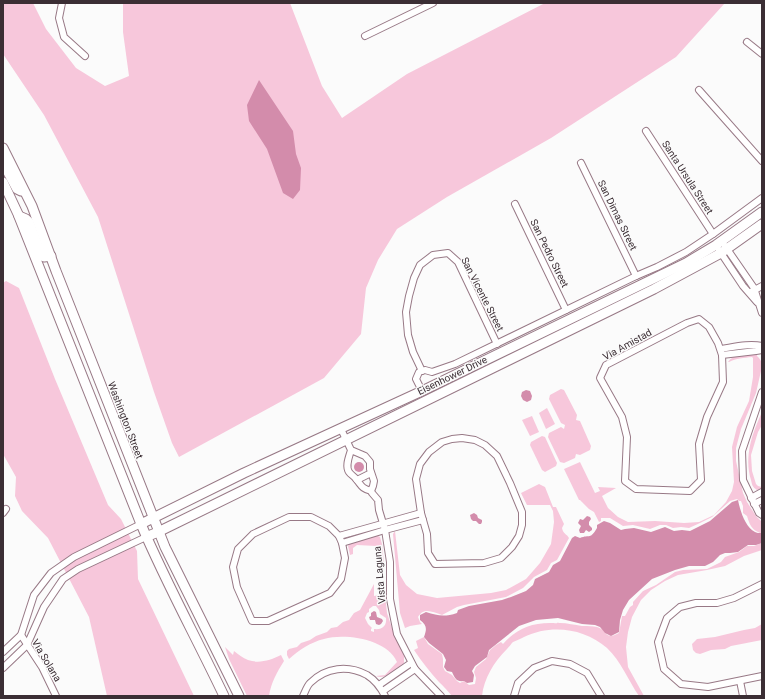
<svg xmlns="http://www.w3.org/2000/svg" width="765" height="699" font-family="Roboto,sans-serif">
<rect width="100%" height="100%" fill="#fbfbfb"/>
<g fill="#f7c7db" fill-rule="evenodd">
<path d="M3,3H33L46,29L76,68L105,86L129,76L123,32V3H290L322,86L342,118L407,74L545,3H725L676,57L551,138L447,197L397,229L378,260L366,288L361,334L324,378L179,457L172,443L154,392L98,217L44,115L3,54Z"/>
<path d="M6,281L19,288L55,379L108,505L121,519L137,551L138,579L194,696H107L89,617L48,538L22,511L15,496L16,477L3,454V283Z"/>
<path d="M752,354H757V356L759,358L761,361V371L756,393L741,429L736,448V461L743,493L747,502L756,516L762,522V534C760,533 758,532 756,531C750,527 749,522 747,516L743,513V506L741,501H739L737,499L730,501L712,517L700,523L689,528L681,527L673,528L666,525H660L650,529L633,525L623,526L610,518H601V521L599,522L594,512L589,509L580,500H579L564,469L580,462L595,493L600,491L598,487L616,488L602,496L608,508L618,517L628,522L655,521L684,523L699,522L714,515L726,502L732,491L734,482L732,447L737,427L749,401L753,377V358L752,357C744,358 736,358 729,362H728C733,354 744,355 752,354Z"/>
<path d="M561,389L564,390L577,415L576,420L580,421L591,446L590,450L580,455L576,454L575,458L564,463L560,462L548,437L549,433L561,427L564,429L565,425L561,423L549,399L550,395Z"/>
<path d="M547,408L555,424L546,429L539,413Z"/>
<path d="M762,412V425L758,432L751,455L752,471L756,484L758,486L762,487V489L757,490C752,487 752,484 751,480C744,456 752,434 762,412Z"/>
<path d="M532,416L539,432L530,436L522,420Z"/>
<path d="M542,436L545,437L557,463L556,466L545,472L542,470L530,445L531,442Z"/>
<path d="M539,484L545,487L553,507H556L564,524L562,528C563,534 567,534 569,538L557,560L551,563L547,570L534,577L523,588L506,597L464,605L457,607L442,615C432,612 424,607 418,617L420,622L422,624L410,626L405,628L400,613L393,534L395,531L400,575L406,585L417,594L437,598L491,593L506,590L526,579L540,563L551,544L554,522L553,511L550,505H527L521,493Z"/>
<path d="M376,535L380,537L382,544L384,563L378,565L376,546L357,545L353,548V554L350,555L348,546L349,544Z"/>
<path d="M762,543V550L744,556L725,566L707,570L678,575L665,581L651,590L641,600L632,617L628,632L626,647L628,667L644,696H639C628,680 621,661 607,648C584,628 551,624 524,637C521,639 517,640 513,642C511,644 509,647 507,649C494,662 484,678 482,696H452C448,691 444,687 439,682C430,672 422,662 414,650L418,648L416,641L424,637L428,644L442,654L443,659V667L445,671L452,675L457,681L460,683L464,681L469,685L475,684L476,678L474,672L476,667L486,659L490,650L496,645L501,642L503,644C517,628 533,622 554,623C560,624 554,622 560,623C567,623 575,625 582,626H583C588,626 593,626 597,627C608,630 604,641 619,633L622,616H625L630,607L633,605V602L643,591L656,585L675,572L683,570L707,569L721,562L725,557L739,552L747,546H754Z"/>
<path d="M374,584V596L385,594L387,613L394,634L404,656V663C397,668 385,681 376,676L385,675L397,662C387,639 345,633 324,639C311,642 299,650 289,659L287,655V651L289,649L297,647L301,643L310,640L316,636L327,632L331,628L337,627L343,622L349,620L354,613L360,610ZM373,606H376L379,610L380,614L386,618C387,626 382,630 374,629V632L371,631V629L372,628L368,624L365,618L367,613L369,612V609Z"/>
<path d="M762,624V640L731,646L725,649L711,650L700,654L696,653L693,650L692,644L697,639L715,637L744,630L755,628Z"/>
<path d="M225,647L233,655L234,651C238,654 243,658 248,660C259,664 271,660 281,655L284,661C277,672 271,683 269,696H247L229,659Z"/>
</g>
<g fill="#d38cab">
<path d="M259,80L293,131L296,154L301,168L300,190L293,199L283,193L267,149L249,121L247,105Z"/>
<path d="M526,390L530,391L532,396L531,400L527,402L523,400L521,396L522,392Z"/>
<circle cx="359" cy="467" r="5"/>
<path d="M738,500C740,510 745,527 755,532C756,533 760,533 761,533L762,543L756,545H748L738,552L730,553H725L720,555L713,562L705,566H689L675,570L652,579L629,600L623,610L620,620L619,632L611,636L605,633L600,627L595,625L582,624L558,618L536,620L519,626L489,650L487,657L475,666L472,671L474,675L473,682L467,683L464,681C456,682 455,678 452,672L447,671L444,667L446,660L443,654L429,643L424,637C427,629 427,625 420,620V615L426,612C438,616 445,617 457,613L458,610L469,606L502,600L511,597L526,591L533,585L535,579L549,572L553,565L560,561L572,538L575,536L580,538C590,534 590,540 597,528V525L604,521L610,523L621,530L625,529L634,528L651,532L665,527L674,531L682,530L690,531L710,521L732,502Z"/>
<path d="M474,513L477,515L478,518L482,520V522L481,524H479L476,521H473L471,519L470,515Z"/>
<path d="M587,516L590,517L591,519L589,522V525L592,528V530L589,532L586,530L584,533H580L579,530L581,526L578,523L580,519L583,520Z"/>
<path d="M374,611L376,612L377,617L382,619L383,621L381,624L379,625L376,624L375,620H370L369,617L371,616V613Z"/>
</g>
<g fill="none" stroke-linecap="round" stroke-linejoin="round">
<g stroke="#987986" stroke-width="8">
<g id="street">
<path d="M62,3L59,18L64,37L85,56"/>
<path d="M365,36L433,3"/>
<path d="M747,42L762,54"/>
<path d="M699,90L762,161"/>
<path d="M646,131L713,234"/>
<path d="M581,163L636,276"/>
<path d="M515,204L566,310"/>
<path d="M725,246L754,288L762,313"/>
<path d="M719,250L743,286L757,302"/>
<path d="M751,292L762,286"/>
<path d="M699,319L709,327L718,343L722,355L723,382L707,417L699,444L701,480L690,491L636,489L625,481L627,437L622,417L600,378L606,365L687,323Z"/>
<path d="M721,349C734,347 749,343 762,346"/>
<path d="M722,355L756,351L762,350"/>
<path d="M422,371L413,352L408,335L406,312L409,296L414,278L420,265L433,255L448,253L458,262L497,344"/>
<path d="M422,391L416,379L419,372L425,370L432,372L455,364L636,276L657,267L686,252L713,234L762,198"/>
<path d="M762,392L742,451L743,480L759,513L762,515"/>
<path d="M341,429L351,450L365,456L370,462V469L374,481L373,486L371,491C361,488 362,486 356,479C354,476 351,475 349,472C345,466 349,457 351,450"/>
<path d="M462,438L475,440L485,445L497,456L510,483L522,512V525L519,536L512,547L501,558L484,563L435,564L428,553L427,534L421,513L416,479L420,464L429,452L442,442L452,439Z"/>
<path d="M357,480L371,473"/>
<path d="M371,491L372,493L378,500L379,510L385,530L390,562V599L397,634L415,669L441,696"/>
<path d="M751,498L762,492"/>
<path d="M754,504L762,500"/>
<path d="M3,513L6,509"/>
<path d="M289,517H311L329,526L339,536L342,543L345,558L341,579L330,593L268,621H252L237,587L233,567L238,549L253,534Z"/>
<path d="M339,536L421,513"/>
<path d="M342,543L385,530L423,520"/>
<path d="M762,584L734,598L717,603H696L680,607L667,618L658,642L664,669L681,684L708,687L762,676"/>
<path d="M21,635L42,667L56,696"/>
<path d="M3,652L21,635L34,595L51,573L74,557L141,524"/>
<path d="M3,668L27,645L44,607L63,579L78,569L146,537"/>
<path d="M740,681L743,696"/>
<path d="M379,685L411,663"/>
<path d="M383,691L415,669"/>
<path d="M303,696C305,692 307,686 310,683C326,667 348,665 367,675C375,680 381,688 385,696"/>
<path d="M514,696L518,683L534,668L552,661L570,664L587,673L601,696"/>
</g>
</g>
<g stroke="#987986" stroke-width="11">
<g id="secondary">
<path d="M3,148L32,206L56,271L165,547L239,696"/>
<path d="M3,163L17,189L21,191"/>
<path d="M3,182L18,214L141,524C166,583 197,639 224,696"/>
<path d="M19,216L26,219L29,222L42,256L44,257L51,256"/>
<path d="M141,524L244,473L422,391L686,263L716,245L762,212"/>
<path d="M146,537L158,532L654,289L721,253L762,224"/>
</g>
</g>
<use href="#street" stroke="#fff" stroke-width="6"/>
<use href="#secondary" stroke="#fff" stroke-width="9"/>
</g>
<g text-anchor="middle" stroke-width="3" stroke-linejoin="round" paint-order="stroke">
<g font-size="10" fill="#3b2e34" stroke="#fbfbfb">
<text transform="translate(688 177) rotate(57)" y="4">Santa Ursula Street</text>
<text transform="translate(618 215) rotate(64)" y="4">San Dimas Street</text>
<text transform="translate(550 253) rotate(64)" y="4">San Pedro Street</text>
<text transform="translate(483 294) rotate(63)" y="4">San Vicente Street</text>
<text transform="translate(627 344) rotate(-29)" y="4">Via Amistad</text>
<text transform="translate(452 375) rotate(-26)" y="4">Eisenhower Drive</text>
<text transform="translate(126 420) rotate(69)" y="4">Washington Street</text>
<text transform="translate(379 575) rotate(-95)" y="4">Vista Laguna</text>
<text transform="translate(47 660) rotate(59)" y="4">Via Solana</text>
</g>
</g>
<rect width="765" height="699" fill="none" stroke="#3b2e34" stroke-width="8"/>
</svg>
